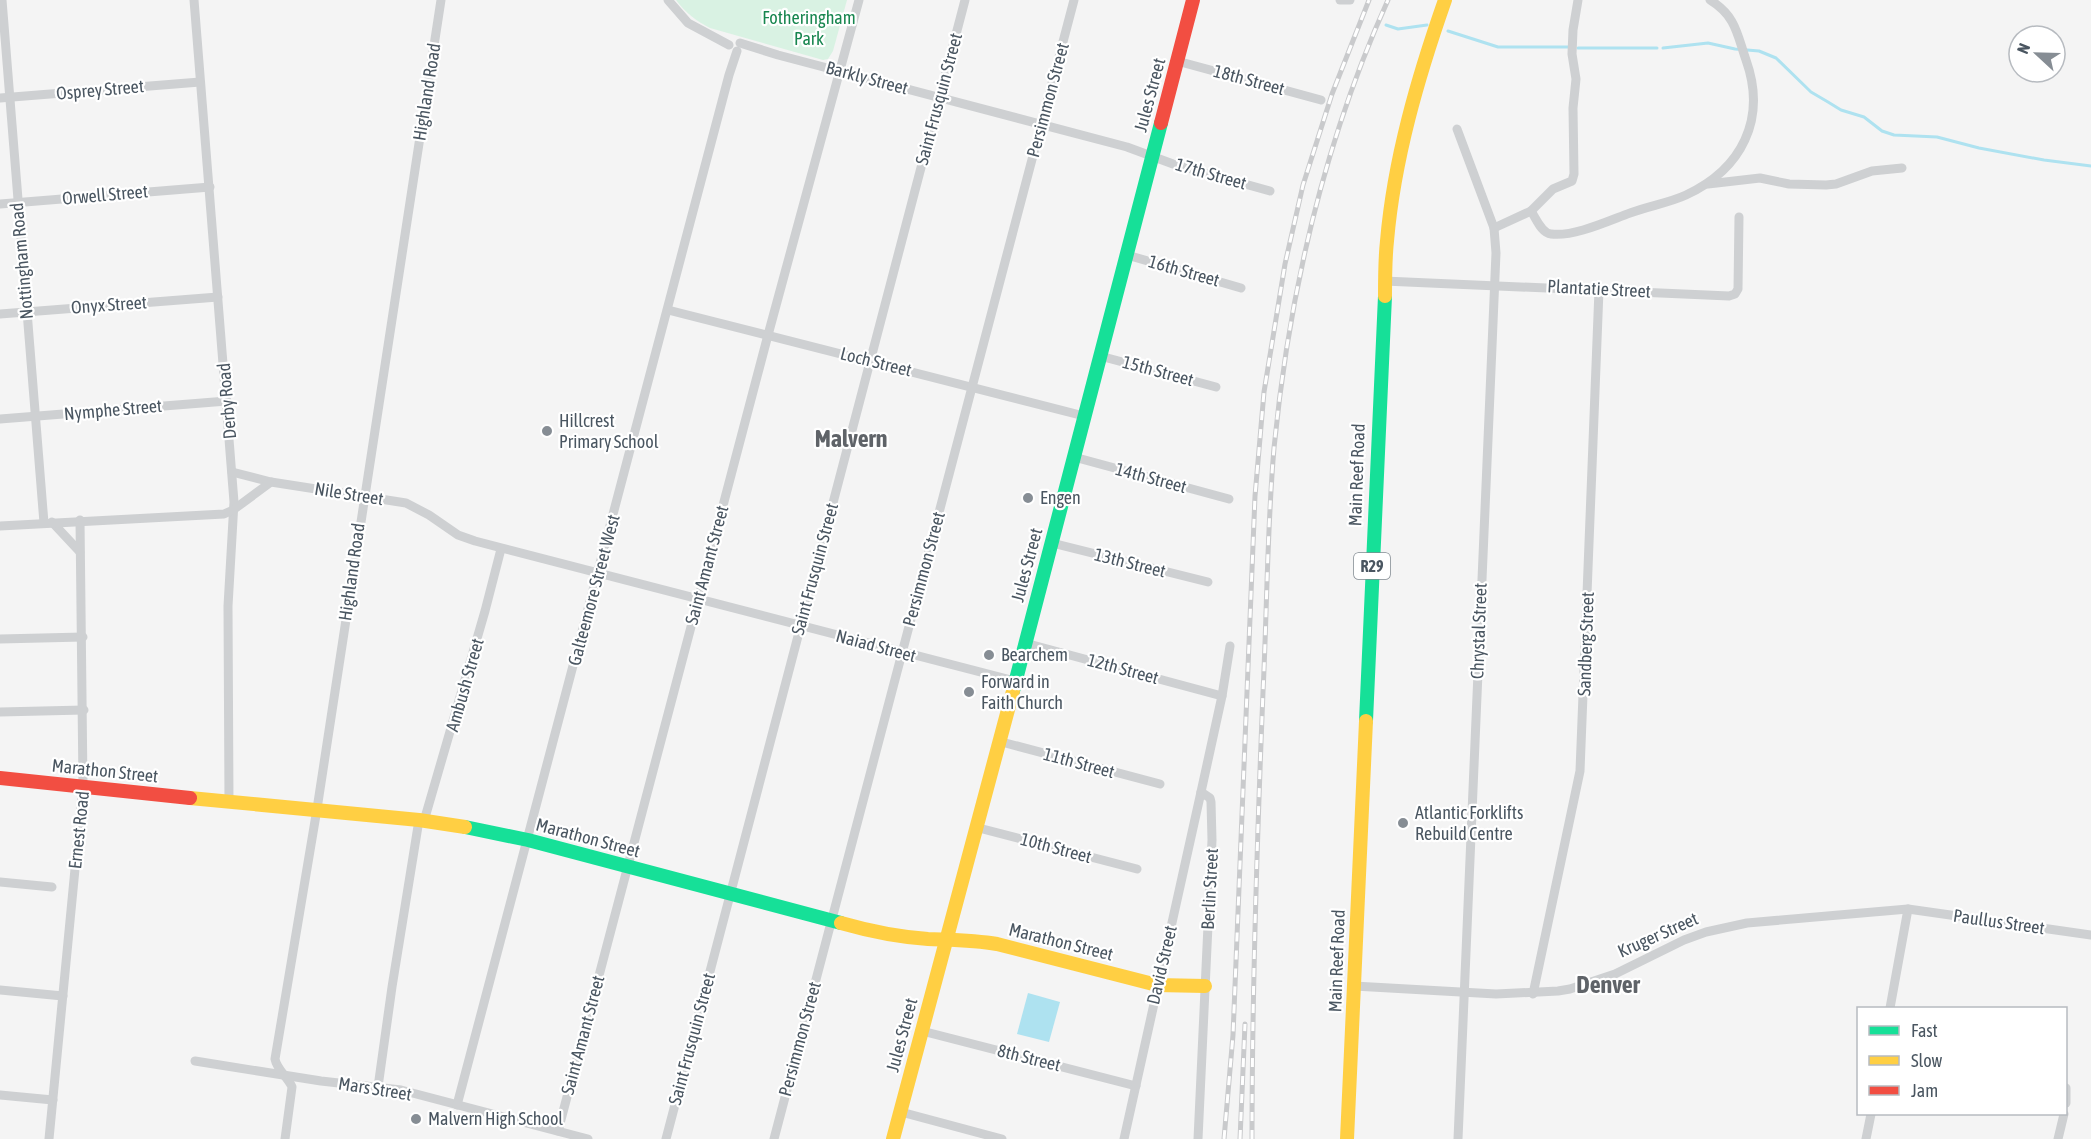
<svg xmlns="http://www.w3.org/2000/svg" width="2091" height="1139" font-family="'Asap Condensed',sans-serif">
<rect width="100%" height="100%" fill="#f4f4f4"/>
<path fill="#d9f2e3" d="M676,0H847L833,51L828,59L823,60L710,28C696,21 686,13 676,0Z"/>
<path fill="#aee2f0" d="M1028,993L1060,1002L1049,1042L1017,1034Z"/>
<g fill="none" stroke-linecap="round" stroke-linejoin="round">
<g stroke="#aee2f0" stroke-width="3">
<path d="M1386,25L1398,29L1427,25"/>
<path d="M1448,31L1498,47H1570"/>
<path d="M1578,48H1657"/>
<path d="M1663,48L1708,43L1735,49L1759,51L1776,58L1811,92L1828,102L1841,110L1864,117L1882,131L1894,135L1937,137L1979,148L2044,160L2091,166"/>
</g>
<g stroke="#ced0d2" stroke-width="9">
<path d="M2,0L44,523"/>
<path d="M194,0L234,502L228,606L229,803"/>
<path d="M668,0L688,23L729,45"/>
<path d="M1340,0H1350"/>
<path d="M740,43L778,55L1127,147L1173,164L1270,191"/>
<path d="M1177,61L1321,100"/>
<path d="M0,98L200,82"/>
<path d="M1457,129L1494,228L1496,253L1458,1139"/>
<path d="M1708,184L1760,178L1789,184L1826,185L1836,184L1872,171L1902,168"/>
<path d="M0,204L210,187"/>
<path d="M1531,211C1536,218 1541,233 1551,234C1574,237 1608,221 1630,213C1648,206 1669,203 1686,195C1742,169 1767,119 1746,60C1737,34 1736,16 1710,0"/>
<path d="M1494,228L1531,211L1553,189L1572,181L1574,174L1573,108L1576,79L1572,54L1573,30L1578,0"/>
<path d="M1127,255L1241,288"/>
<path d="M1384,281L1729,296L1735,294L1738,289L1739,217"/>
<path d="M668,310L1084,416"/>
<path d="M0,314L218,297"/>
<path d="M1100,356L1216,387"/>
<path d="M0,419L227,401"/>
<path d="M1074,457L1229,499"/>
<path d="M232,472L271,482L406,503L429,515L458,535L475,541L1015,681"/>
<path d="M52,522L80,552"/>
<path d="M0,526L224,514L233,510L271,482"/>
<path d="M1052,543L1208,582"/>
<path d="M0,639L83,637"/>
<path d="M1025,643L1222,696"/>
<path d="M0,712L84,710"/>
<path d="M998,741L1160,784"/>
<path d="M424,821L485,611L501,549"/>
<path d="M975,827L1137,869"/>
<path d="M0,882L52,887"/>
<path d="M1354,986L1496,994L1558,991L1570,989L1615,974L1684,940L1706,932L1747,923L1908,909L2091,935"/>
<path d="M0,990L63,996"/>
<path d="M1533,994L1580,771L1599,290"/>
<path d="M1890,1008L1908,909"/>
<path d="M922,1031L1136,1086"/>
<path d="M195,1061L321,1081L401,1090L588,1139"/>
<path d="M378,1087L392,987L419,820"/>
<path d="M2066,1088V1103"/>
<path d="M0,1095L53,1100"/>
<path d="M457,1105L729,75L737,51"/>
<path d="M901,1112L1002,1139"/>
<path d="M558,1131L768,335L859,0"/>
<path d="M49,1139L83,786L80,520"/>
<path d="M285,1139L292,1087C288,1077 277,1070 275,1059L317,809L441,0"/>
<path d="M666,1139L965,0"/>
<path d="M774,1139L1074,0"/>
<path d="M1124,1139L1201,792"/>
<path d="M1198,1139L1212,840L1211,802L1210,798L1201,792L1222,696L1230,646"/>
<path d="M1866,1139L1871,1114"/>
<path d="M2058,1139L2064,1114"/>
</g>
<g stroke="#16e098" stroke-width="14">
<path d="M1013,691L1161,123"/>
<path d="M1366,721L1385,296"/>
<path d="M465,827L528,840L841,923"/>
</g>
<g stroke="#ffcf43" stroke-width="14">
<path d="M1385,296C1385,278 1385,259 1387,241C1394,159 1418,77 1445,0"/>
<path d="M190,798L419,820L465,827"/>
<path d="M841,923C869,931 899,937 928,939C951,940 974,940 997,944L1157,985L1205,986"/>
<path d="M893,1139L1013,691"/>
<path d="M1347,1139L1366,721"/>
</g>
<g stroke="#f24e42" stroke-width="14">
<path d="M1161,123L1193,0"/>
<path d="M0,778L190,798"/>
</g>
<g stroke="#c9cacc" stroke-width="5">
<g id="rail">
<path d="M1224,1139L1233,1035L1255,496L1264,392L1285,264L1303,185L1332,94L1369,0"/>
<path d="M1240,1139L1245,1024"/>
<path d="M1252,1139C1252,990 1257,841 1263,692C1267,611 1267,529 1274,448C1289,294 1324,142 1388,0"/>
</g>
</g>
<use href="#rail" stroke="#fff" stroke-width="3" stroke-dasharray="9" stroke-linecap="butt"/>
</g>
<g fill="#868d94" stroke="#fff" stroke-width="2">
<circle cx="547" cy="431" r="6"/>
<circle cx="1028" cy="498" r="6"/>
<circle cx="989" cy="655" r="6"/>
<circle cx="969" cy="692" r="6"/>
<circle cx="1403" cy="823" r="6"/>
<circle cx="416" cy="1119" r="6"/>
</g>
<g text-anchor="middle" stroke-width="4.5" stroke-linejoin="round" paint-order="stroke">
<rect fill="#fff" stroke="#808990" stroke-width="1.5" x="1354" y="553" width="36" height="26" rx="4.5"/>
<g font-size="16" font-weight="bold" fill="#4a5661">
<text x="1372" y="572">R29</text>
</g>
<g font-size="18" fill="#17864f" stroke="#fff">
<text x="809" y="24">Fotheringham<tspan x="809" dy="21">Park</tspan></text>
</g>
<g font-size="18" fill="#4a5661" stroke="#fff">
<text transform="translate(867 78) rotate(15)" y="6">Barkly Street</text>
<text transform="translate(1249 80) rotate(15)" y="6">18th Street</text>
<text transform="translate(100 90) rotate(-5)" y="6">Osprey Street</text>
<text transform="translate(427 92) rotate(-81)" y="6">Highland Road</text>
<text transform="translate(1150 95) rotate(-75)" y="6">Jules Street</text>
<text transform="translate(939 99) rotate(-75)" y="6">Saint Frusquin Street</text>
<text transform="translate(1048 100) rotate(-75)" y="6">Persimmon Street</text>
<text transform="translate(1211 174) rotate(16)" y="6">17th Street</text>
<text transform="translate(105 195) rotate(-5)" y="6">Orwell Street</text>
<text transform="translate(22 261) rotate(-95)" y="6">Nottingham Road</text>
<text transform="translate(1184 271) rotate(16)" y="6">16th Street</text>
<text transform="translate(1599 289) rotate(3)" y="6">Plantatie Street</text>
<text transform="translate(109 305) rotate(-4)" y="6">Onyx Street</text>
<text transform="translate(876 362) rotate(14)" y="6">Loch Street</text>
<text transform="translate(1158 371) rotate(15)" y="6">15th Street</text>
<text transform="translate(227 401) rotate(-95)" y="6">Derby Road</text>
<text transform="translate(113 410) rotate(-5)" y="6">Nymphe Street</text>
<text transform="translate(1357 475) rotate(-88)" y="6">Main Reef Road</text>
<text transform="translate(1151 478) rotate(15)" y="6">14th Street</text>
<text transform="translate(349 494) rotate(9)" y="6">Nile Street</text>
<text transform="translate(1130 563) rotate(14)" y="6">13th Street</text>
<text transform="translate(707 565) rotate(-75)" y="6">Saint Amant Street</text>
<text transform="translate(1027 565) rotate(-75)" y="6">Jules Street</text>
<text transform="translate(815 569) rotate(-75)" y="6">Saint Frusquin Street</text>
<text transform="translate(924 569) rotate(-75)" y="6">Persimmon Street</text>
<text transform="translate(352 572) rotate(-82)" y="6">Highland Road</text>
<text transform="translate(594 590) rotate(-75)" y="6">Galteemore Street West</text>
<text transform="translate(1479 631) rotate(-88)" y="6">Chrystal Street</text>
<text transform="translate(1586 644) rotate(-88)" y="6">Sandberg Street</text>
<text transform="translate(876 646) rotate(15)" y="6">Naiad Street</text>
<text transform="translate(1123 669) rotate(15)" y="6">12th Street</text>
<text transform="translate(465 685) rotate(-74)" y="6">Ambush Street</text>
<text transform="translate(1079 763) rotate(15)" y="6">11th Street</text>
<text transform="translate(105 771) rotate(6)" y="6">Marathon Street</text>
<text transform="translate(79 830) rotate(-84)" y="6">Ernest Road</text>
<text transform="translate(588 838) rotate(15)" y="6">Marathon Street</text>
<text transform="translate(1056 848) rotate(15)" y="6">10th Street</text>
<text transform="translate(1210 889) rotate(-87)" y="6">Berlin Street</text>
<text transform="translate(1999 922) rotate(8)" y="6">Paullus Street</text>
<text transform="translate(1658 935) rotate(-24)" y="6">Kruger Street</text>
<text transform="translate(1061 942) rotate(14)" y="6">Marathon Street</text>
<text transform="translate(1337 961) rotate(-88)" y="6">Main Reef Road</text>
<text transform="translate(1162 965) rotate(-77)" y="6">David Street</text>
<text transform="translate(583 1035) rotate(-75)" y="6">Saint Amant Street</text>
<text transform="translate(902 1035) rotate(-75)" y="6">Jules Street</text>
<text transform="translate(692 1039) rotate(-75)" y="6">Saint Frusquin Street</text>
<text transform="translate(800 1039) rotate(-75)" y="6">Persimmon Street</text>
<text transform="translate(1029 1058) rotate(14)" y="6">8th Street</text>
<text transform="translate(375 1089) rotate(9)" y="6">Mars Street</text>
</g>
<g font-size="18" fill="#4a5661" stroke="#fff" text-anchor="start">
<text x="559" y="427">Hillcrest<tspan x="559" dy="21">Primary School</tspan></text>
<text x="1040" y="504">Engen</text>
<text x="1001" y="661">Bearchem</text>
<text x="981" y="688">Forward in<tspan x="981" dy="21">Faith Church</tspan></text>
<text x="1415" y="819">Atlantic Forklifts<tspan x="1415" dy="21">Rebuild Centre</tspan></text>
<text x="428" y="1125">Malvern High School</text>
</g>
<g font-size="24" font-weight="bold" fill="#5f6368" stroke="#fff">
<text x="851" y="447">Malvern</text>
<text x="1608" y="993">Denver</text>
</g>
</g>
<rect x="1857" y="1007" width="210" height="108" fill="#ffffff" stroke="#b7bbc0" stroke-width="1.5"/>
<rect x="1869" y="1026" width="30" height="9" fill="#16e098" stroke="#b7bbc0" stroke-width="1.5"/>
<text x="1911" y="1037" font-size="18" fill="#4a5661">Fast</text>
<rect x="1869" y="1056" width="30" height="9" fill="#ffcf43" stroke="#b7bbc0" stroke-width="1.5"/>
<text x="1911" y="1067" font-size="18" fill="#4a5661">Slow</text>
<rect x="1869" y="1086" width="30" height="9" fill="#f24e42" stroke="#b7bbc0" stroke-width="1.5"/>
<text x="1911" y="1097" font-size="18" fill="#4a5661">Jam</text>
<g transform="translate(2037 54) rotate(292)"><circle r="28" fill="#ffffff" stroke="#b7bbc0" stroke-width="1.5"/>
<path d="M0-4.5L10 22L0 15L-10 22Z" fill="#868d94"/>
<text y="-9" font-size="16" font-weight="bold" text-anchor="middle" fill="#4a5661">N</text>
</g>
</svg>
